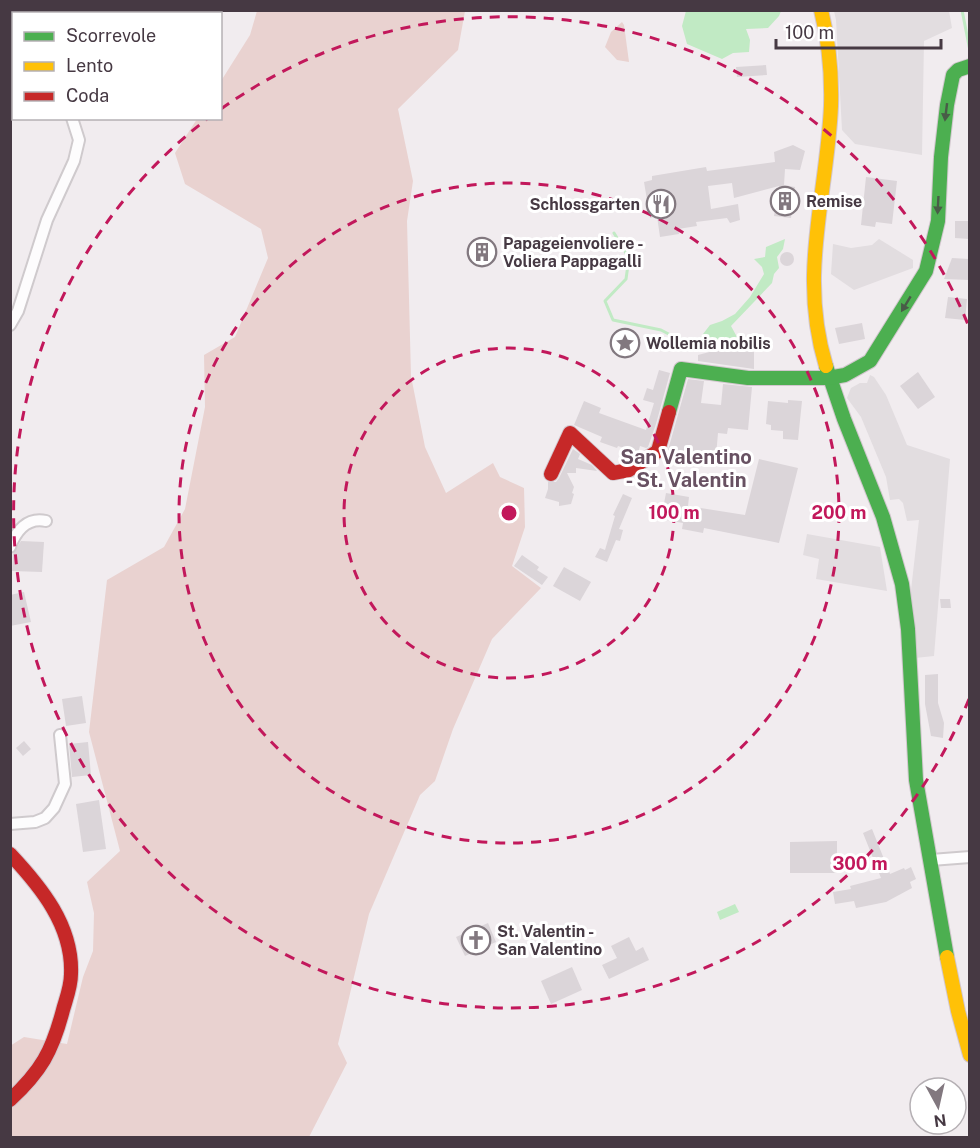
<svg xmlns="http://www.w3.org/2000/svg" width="980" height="1148" font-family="'Public Sans',sans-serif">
<rect width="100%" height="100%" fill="#f1ecef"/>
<g fill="#e9d2d0">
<path d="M257,11H465L458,50L398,109L413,181L407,221L411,376L425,447L446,493L493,463L500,477L524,488L525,527L512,566L541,588L492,639L453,729L435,781L420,795L369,914L338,1044L347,1063L309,1137L11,1138L10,1046L24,1037L67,1044L83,977L93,951L94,913L87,882L120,851L89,732L107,580L164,547L185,509L205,407L204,355L235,337L268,258L261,229L185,184L175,153L197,119L220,118L221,81L250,35Z"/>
<path d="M622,22L624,25L629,62L617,60L605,47L611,32Z"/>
</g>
<g fill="#e2dde0">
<path d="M834,11H949L952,28L924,41L922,155L855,144L842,130L836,20Z"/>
<path d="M879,239L913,260V268L854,290L831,274L833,244L851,248L872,245Z"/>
<path d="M870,375L874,377L886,395L907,445L950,459L934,656L915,658L910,599L919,520L907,521L903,503L899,499L890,500L886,477L861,417L847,398L851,388L860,383H867Z"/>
<path d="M807,534L880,547L887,591L816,579L819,559L803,555Z"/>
</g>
<g fill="#c1eac4">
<path d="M686,11V10L781,11L779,16L768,28L746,29L750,40L749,52L733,53L722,59L687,44L682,26Z"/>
<path d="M785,239L783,249L777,257L779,268L774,274L772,283L731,326L737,337L726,344L716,340L705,347L696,343L710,325L722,321L735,314L750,297L764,274L762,267L754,259L765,257L766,247Z"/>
<path d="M735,904L739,912L720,920L717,912Z"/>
</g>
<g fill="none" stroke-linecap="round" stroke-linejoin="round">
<g stroke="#c1eac4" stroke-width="3">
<path d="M962,10L970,51"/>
<path d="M614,233L629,258L626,279L605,301L613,320L661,330L682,341L696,343"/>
</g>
</g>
<g fill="#dbd5d9">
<path d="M766,65L767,75L737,77L736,67Z"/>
<path d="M793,145L805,151L800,170L785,169L784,185L795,187L791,218L774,216L779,186L734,198L732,183L708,186L711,209L738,204L740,220L730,223L727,218L696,222L697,226L678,229L679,234L660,237L657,216L650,218L644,182L652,180V176L706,167L707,171L775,162L774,152Z"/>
<path d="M866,177L897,181L892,224L876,222L875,227L861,225Z"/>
<path d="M955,221H969V239L955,238Z"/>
<circle cx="482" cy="252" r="9"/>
<circle cx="787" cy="259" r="7"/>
<path d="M952,258L969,259V280L944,279Z"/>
<path d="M948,297L967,299L965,320L945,318Z"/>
<path d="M862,323L865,339L839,344L835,328Z"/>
<path d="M717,350L729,352L754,350V369L698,361V355Z"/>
<path d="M659,370L670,373L656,424L648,447L646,448L640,446L638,453L618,446L617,448L600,442L602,437L574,425L584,401L601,408L599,413L646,430L654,403L643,400L647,388L653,390Z"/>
<path d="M918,372L935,397L918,409L900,386Z"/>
<path d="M688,379L704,381L701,403L721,405L723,384L752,387L748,430L728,428L727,434L718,433L716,456L668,450Z"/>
<path d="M788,400L802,401L798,440L783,439V431L771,430V425L766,424L768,401L788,403Z"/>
<path d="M573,449L580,454L578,459L592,465L597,471L576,468V473H567L574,487L572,493L574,494L571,504L559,506V502L545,498L548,489V482H556L559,478Z"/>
<path d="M759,459L798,468L779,543L704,528L703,533L682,529L683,523L661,519L666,493L689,497L688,506L745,515Z"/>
<path d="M623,494L632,498L619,529L623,530L620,541L616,540L607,562L595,557L600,548L605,550L615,516L613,515Z"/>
<path d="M21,541L44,542L42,572L12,571L13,554Z"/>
<path d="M522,555L539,567L537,570L548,577L542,585L514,566Z"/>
<path d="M564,567L591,582L580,601L553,586Z"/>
<path d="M24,592L31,622L10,626V595Z"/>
<path d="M940,599H950L951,608H941Z"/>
<path d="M938,674V703L944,723L943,738L931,736L925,704V675Z"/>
<path d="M82,696L86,723L66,726L62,699Z"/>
<path d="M24,741L31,749L23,756L16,748Z"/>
<path d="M88,742L91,775L72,777L69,744Z"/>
<path d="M99,800L106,849L83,852L76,804Z"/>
<path d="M872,829L890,874L904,868L905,870L911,867L916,879L910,882L912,888L886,902L856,908L854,901L835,904L833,892L851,889L850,886L881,878L863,833Z"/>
<path d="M837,841V873H790V842Z"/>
<path d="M488,923L496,942L465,956L456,937Z"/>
<path d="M629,937L636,951L643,947L649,960L609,979L602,965L617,958L611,946Z"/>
<path d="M572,967L582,990L551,1004L541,981Z"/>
</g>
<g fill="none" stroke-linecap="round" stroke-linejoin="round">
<g stroke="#cfcacd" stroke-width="14">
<g id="street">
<path d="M17,10L18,14"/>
<path d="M10,325L18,311L47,220L74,161L79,140L72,118"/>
<path d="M10,547C16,531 27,517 46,521"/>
<path d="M10,824L35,822L45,818L54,808L65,784L60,735"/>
<path d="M931,860L970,857"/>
</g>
</g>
<g stroke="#d2c7ce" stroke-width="16">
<g id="fast">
<path d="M826,366L844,419L883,517L902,584L908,629L916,780L947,957"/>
<path d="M669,412L681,369L748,378H828L845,375L870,361L926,271L938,221L941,157L947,105L953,75L958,70L970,66"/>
</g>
</g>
<g stroke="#d2c7ce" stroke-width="16">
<g id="slow">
<path d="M821,10C829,42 832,73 831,106C827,197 798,274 826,366"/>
<path d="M947,957L958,1011L970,1055"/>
</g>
</g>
<g stroke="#d2c7ce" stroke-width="16">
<g id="jam">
<path d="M551,474L570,433L613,473L629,470L658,451L669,412"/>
<path d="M10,854C41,887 73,926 71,974C71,987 66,999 63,1010C52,1052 41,1071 10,1100"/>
</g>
</g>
<use href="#street" stroke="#fdfcfd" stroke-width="10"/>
<use href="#fast" stroke="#4caf50" stroke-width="14"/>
<use href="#slow" stroke="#ffc107" stroke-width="14"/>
<use href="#jam" stroke="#c62828" stroke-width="14"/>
</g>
<defs><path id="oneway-solid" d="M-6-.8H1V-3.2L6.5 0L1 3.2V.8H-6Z" transform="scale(1.5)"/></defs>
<g fill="#485c47">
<use href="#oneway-solid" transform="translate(946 112) rotate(97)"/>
<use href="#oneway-solid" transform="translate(938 205) rotate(93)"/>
<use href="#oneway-solid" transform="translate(906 304) rotate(121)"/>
</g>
<g fill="none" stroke="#c2185b" stroke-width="3" stroke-dasharray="10 8">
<circle cx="509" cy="513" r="165"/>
<circle cx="509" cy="513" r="330"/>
<path d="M969 699A496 496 0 1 1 207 119M221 109A496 496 0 0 1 969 327"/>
</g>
<defs>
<g id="building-ring" transform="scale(1.5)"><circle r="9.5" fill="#fff" stroke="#82787f" stroke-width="1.5"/><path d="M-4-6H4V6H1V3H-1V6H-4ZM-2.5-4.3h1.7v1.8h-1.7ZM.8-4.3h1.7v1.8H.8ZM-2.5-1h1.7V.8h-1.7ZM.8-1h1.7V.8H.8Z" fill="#82787f"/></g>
<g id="restaurant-ring" transform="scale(1.5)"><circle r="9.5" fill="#fff" stroke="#82787f" stroke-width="1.5"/><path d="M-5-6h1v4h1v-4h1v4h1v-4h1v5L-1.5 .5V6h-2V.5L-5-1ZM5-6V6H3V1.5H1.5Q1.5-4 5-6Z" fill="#82787f"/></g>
<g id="sight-ring" transform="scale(1.5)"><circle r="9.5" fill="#fff" stroke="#82787f" stroke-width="1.5"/><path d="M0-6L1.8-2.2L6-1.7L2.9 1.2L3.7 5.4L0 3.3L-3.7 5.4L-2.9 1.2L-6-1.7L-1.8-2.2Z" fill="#82787f"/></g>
<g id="church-ring" transform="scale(1.5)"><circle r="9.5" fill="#fff" stroke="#82787f" stroke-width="1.5"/><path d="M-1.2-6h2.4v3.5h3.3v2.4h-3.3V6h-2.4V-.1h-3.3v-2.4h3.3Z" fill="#82787f"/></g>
</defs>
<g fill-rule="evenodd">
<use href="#building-ring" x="785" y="201"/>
<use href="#restaurant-ring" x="661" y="204"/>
<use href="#building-ring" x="482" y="252"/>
<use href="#sight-ring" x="625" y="343"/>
<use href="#church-ring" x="476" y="940"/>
</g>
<g text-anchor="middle" stroke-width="6" stroke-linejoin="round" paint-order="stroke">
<g font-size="16" font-weight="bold" fill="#463943" stroke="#fff" text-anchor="start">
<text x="806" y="207">Remise</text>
<text x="640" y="210" text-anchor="end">Schlossgarten</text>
<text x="503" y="249">Papageienvoliere -<tspan x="503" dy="18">Voliera Pappagalli</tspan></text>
<text x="646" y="349">Wollemia nobilis</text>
<text x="497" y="937">St. Valentin -<tspan x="497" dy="18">San Valentino</tspan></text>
</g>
<g font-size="20" font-weight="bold" fill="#685162" stroke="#fff">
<text x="686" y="464">San Valentino<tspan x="686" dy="23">- St. Valentin</tspan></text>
</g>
</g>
<circle cx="509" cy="513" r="9" fill="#c2185b" stroke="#fff" stroke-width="3"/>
<g font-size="18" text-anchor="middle" font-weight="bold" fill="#c2185b" stroke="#fff" stroke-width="6" stroke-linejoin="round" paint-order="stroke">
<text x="674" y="519">100 m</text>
<text x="839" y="519">200 m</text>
<text x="860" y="870">300 m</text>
</g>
<rect width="980" height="1148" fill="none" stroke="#463943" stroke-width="24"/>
<rect x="12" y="12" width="210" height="108" fill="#ffffff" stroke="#b5b0b4" stroke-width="1.5"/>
<rect x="24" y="32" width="30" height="9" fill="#4caf50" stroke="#b5b0b4" stroke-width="1.5"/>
<text x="66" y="42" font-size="18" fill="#463943">Scorrevole</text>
<rect x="24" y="62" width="30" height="9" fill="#ffc107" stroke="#b5b0b4" stroke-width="1.5"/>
<text x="66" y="72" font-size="18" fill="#463943">Lento</text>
<rect x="24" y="92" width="30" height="9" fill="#c62828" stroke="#b5b0b4" stroke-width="1.5"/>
<text x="66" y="102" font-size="18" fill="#463943">Coda</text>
<g transform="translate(938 1106) rotate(172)"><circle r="28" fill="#ffffff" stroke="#b5b0b4" stroke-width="1.5"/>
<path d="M0-4.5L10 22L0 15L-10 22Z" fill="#82787f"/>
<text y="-9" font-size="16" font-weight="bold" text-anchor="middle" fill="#463943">N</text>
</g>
<path d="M776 39v9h165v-9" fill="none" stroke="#463943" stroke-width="3"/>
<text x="785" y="39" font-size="18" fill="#463943" stroke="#ffffff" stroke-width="4.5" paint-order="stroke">100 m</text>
</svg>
